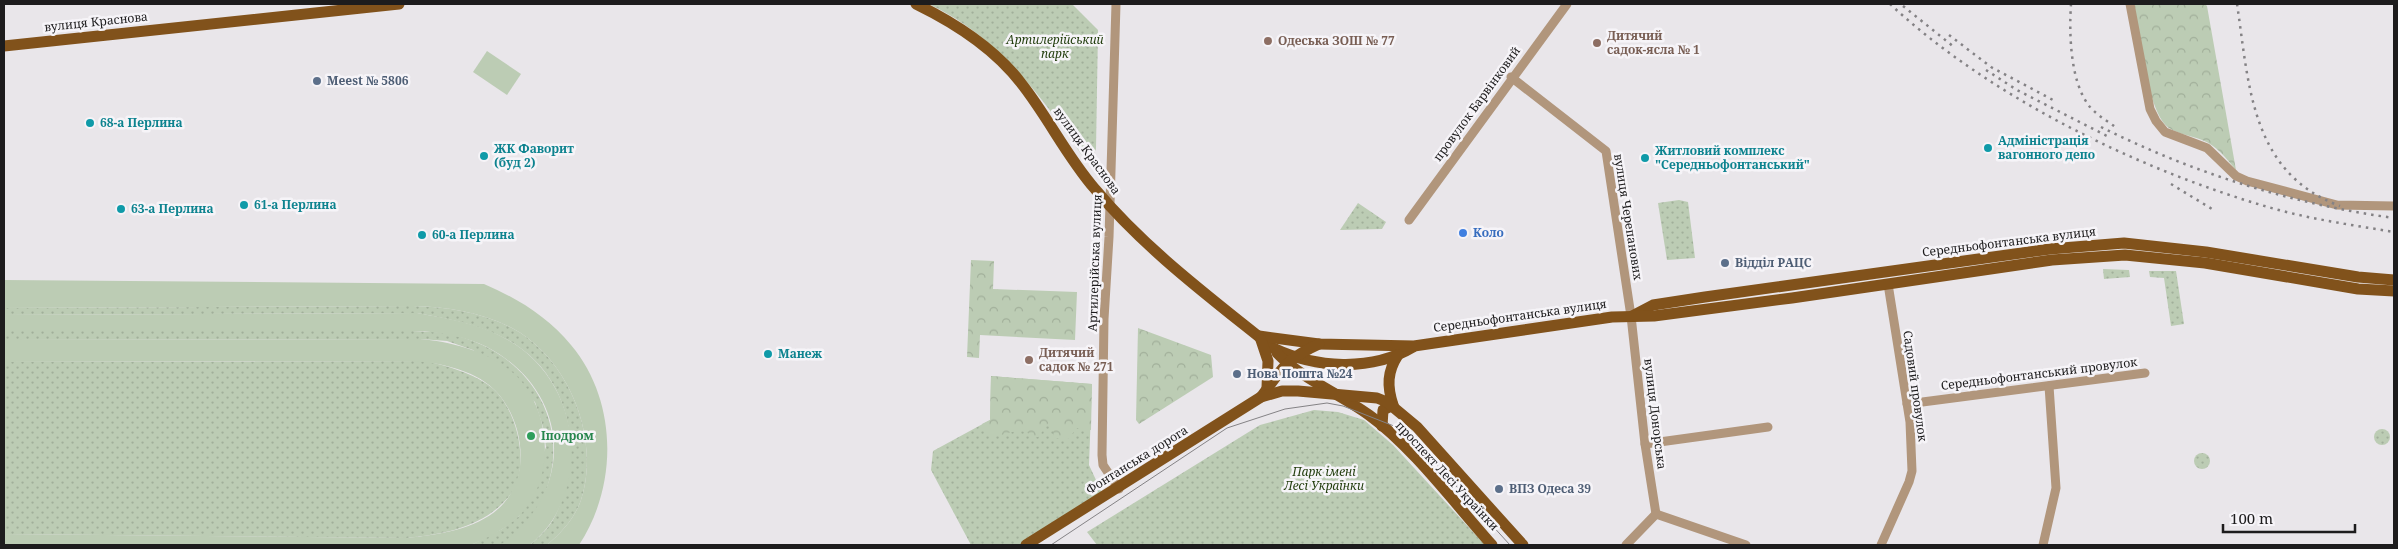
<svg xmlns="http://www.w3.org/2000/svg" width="2398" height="549" font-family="'Noto Serif',serif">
<defs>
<pattern id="grass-dots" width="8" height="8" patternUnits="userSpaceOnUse" patternTransform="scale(1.25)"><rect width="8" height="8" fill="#bcccb4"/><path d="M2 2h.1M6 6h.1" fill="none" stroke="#a1af9a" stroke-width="1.8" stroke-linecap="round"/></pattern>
<pattern id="forest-crowns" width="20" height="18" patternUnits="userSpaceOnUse" patternTransform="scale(1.25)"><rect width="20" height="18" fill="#bcccb4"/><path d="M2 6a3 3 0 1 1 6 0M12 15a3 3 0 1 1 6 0" fill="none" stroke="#a1af9a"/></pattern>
</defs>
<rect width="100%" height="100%" fill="#e9e6ea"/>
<g fill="url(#grass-dots)">
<path d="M929,4H1072L1098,30L1096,149L1092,157L1088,158L1081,154C1039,93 998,37 929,4Z"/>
<path d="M1679,200L1688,202L1695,258L1667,260L1658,203Z"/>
<path d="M1358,203L1386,222L1382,229L1340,230Z"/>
<path d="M2103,269L2129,270L2130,277L2104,279Z"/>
<path d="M2149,271H2176L2184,324L2171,326L2164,278L2150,277Z"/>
<path d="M413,306C448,307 481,312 512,328C569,358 601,439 581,500C575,518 561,533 547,545H530C539,537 550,527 555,516C586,455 571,375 508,340C479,324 449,319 417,313L4,315V308Z"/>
<path d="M4,331H400C416,331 433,331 449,334C524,349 574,419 545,493C538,512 520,536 501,545C493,548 479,545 471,545L502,529L519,516L546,447L543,427L535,402L473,350L447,341L420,339L4,340Z"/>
<path d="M426,361C447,366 469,372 487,384C517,403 532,467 510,495C485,527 445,534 407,538L4,534V362Z"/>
<path d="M991,376L1092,384L1089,465L1103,495L1026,545H971L931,470L933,451L990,420Z"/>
<path d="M1314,410L1338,412L1364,420L1393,445L1485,545H1097L1087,532L1260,425Z"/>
<circle cx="2382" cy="437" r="8"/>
<circle cx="2202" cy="461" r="8"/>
</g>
<g fill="url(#forest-crowns)">
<path d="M2134,4H2205L2207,6L2236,170C2227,159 2216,145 2202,140C2192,136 2178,134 2169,128C2147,112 2139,32 2134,4Z"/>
<path d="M971,260L994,261L993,289L1077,292L1075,340L980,335L979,358L967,357Z"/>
<path d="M1138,328L1211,355L1213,377L1139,424L1136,420Z"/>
<path d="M991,376L1092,384L1091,430L1077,428L1068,439L1053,438V427L1048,424L1038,437C1031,436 1026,430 1019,431C1005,431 988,446 982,424L990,420Z"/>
</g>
<g fill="#bcccb4">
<path d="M487,51L521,74L507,95L473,72Z"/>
<path d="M4,280L484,284C517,298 548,317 571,345C618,401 618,486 579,545H547C561,533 575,518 581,500C601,439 569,358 512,328C481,312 448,307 413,306L4,308Z"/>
<path d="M417,313C449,319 479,323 508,340C569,374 589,456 555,516C549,527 539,537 530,545H500C577,491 571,391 487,347C467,337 446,334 424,331H4V315Z"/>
<path d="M420,339C455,342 503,355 525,386C552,423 553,482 519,516C506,529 487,538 471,545H4V534L407,538C443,534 491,528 511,493C531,460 518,408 489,385C468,368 432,361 406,361L4,362V340Z"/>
</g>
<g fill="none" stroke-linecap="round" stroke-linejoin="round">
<g stroke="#b1967c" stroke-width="9">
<path d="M1116,4L1109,237L1104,319L1102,455L1103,465L1119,489"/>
<path d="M2130,4L2150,109L2156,121L2165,132L2207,148L2236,176L2247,181L2337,205L2394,206"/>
<path d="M1511,77L1606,151L1631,316L1645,444L1656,514"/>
<path d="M1409,220L1567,4"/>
<path d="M1907,404L2145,373"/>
<path d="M1645,444L1768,427"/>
<path d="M1656,514L1746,545"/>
<path d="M1626,545L1656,514"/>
<path d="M1881,545L1909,482L1912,471L1910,422L1888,284"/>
<path d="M2043,545L2056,488L2049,386"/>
</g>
<g stroke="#81521b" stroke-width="11">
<path d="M916,4C955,23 995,49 1021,83C1048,117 1067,157 1095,189C1146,250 1211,298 1273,348C1315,368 1371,372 1413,347"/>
<path d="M4,46L399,4"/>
<path d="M1632,316L1653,305L1705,297L2050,249L2124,243L2206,252L2358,277L2394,280"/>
<path d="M1259,336L1319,344L1414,346L1612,317L1654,316L1792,298L2052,260L2125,255L2205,263L2358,289L2394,291"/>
<path d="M1261,340L1268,361L1267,388"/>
<path d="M1277,353C1303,380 1339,393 1369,415C1412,446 1456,505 1492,545"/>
<path d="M1261,397C1283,368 1284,360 1319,344"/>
<path d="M1393,405C1387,386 1387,372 1398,355"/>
<path d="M1382,426L1383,410L1393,405"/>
<path d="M1026,545L1261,397L1282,391H1298L1377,398L1387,402L1417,427L1523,545"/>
</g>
<path stroke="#848285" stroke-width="1" d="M1051,545L1227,428L1285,409L1327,403L1343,406L1399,428L1417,443L1510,545"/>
<g stroke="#848285" stroke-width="2.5" stroke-dasharray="2.5 5" stroke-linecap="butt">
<path d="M1890,4C1990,97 2137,169 2268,207C2309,219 2352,225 2394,232"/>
<path d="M2071,4C2069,33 2070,83 2090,107C2098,116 2109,122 2118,129"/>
<path d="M2237,4C2249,83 2250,173 2340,206"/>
<path d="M1903,6L1954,47"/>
<path d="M1949,35L1991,67L2053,100"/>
<path d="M1986,70L2017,90L2107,136"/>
<path d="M2101,127C2193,173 2292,204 2394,218"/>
<path d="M2171,184L2212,209"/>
</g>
</g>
<g fill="#8d6e63" stroke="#f6f4f8" stroke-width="2">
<circle cx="1268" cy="41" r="5"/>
<circle cx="1597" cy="43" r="5"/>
<circle cx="1029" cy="360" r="5"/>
</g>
<g fill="#5c6f8a" stroke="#f6f4f8" stroke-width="2">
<circle cx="317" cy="81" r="5"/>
<circle cx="1725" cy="263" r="5"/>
<circle cx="1237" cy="374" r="5"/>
<circle cx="1499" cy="489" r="5"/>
</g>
<g fill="#0f9aa8" stroke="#f6f4f8" stroke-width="2">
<circle cx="90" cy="123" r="5"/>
<circle cx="1988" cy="148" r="5"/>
<circle cx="484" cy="156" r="5"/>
<circle cx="1645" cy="158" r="5"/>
<circle cx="244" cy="205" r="5"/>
<circle cx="121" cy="209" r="5"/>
<circle cx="422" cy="235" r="5"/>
<circle cx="768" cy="354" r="5"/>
</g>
<circle fill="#3f7fe0" stroke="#f6f4f8" stroke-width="2" cx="1463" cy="233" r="5"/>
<circle fill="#2e9e5b" stroke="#f6f4f8" stroke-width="2" cx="531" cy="436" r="5"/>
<g text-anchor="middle" stroke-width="5" stroke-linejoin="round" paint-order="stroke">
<g font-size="12" fill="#1d1c1d" stroke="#f6f4f8">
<text transform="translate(96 22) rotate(-6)" y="4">вулиця Краснова</text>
<text transform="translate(1477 104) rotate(-54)" y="4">провулок Барвінковий</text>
<text transform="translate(1087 151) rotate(54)" y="4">вулиця Краснова</text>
<text transform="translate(1628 217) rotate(81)" y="4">вулиця Черепанових</text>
<text transform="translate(2009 242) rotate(-7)" y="4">Середньофонтанська вулиця</text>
<text transform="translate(1095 263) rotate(-88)" y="4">Артилерійська вулиця</text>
<text transform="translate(1520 316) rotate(-8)" y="4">Середньофонтанська вулиця</text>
<text transform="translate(2039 374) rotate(-7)" y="4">Середньофонтанський провулок</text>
<text transform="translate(1915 386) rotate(82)" y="4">Садовий провулок</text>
<text transform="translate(1655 414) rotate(83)" y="4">вулиця Донорська</text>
<text transform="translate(1137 460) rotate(-32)" y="4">Фонтанська дорога</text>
<text transform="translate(1447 476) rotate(47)" y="4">проспект Лесі Українки</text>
</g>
<g font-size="12" font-weight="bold" fill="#785e54" stroke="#f6f4f8" text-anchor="start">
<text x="1607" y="40">Дитячий<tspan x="1607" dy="14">садок-ясла № 1</tspan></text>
<text x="1278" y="45">Одеська ЗОШ № 77</text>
<text x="1039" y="357">Дитячий<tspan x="1039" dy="14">садок № 271</tspan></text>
</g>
<g font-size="12" font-style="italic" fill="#243f0f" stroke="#f6f4f8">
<text x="1055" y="44">Артилерійський<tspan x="1055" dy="14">парк</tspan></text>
<text x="1324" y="476">Парк імені<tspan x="1324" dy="14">Лесі Українки</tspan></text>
</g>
<g font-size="12" font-weight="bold" fill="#4e5e75" stroke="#f6f4f8" text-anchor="start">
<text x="327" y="85">Meest № 5806</text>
<text x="1735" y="267">Відділ РАЦС</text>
<text x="1247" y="378">Нова Пошта №24</text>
<text x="1509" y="493">ВПЗ Одеса 39</text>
</g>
<g font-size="12" font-weight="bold" fill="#0d838f" stroke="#f6f4f8" text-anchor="start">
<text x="100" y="127">68-а Перлина</text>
<text x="1998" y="145">Адміністрація<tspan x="1998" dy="14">вагонного депо</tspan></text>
<text x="494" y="153">ЖК Фаворит<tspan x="494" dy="14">(буд 2)</tspan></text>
<text x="1655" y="155">Житловий комплекс<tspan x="1655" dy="14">"Середньофонтанський"</tspan></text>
<text x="254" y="209">61-а Перлина</text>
<text x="131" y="213">63-а Перлина</text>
<text x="432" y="239">60-а Перлина</text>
<text x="778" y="358">Манеж</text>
</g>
<g font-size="12" font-weight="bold" fill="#366cbe" stroke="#f6f4f8" text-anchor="start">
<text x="1473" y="237">Коло</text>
</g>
<g font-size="12" font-weight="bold" fill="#27864d" stroke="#f6f4f8" text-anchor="start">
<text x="541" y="440">Іподром</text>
</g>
</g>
<rect width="2398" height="549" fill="none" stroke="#1d1c1d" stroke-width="10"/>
<path d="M2223 524v8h132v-8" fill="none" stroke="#1d1c1d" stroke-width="2.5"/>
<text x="2230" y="524" font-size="15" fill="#1d1c1d" stroke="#f6f4f8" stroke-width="4" paint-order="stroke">100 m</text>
</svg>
